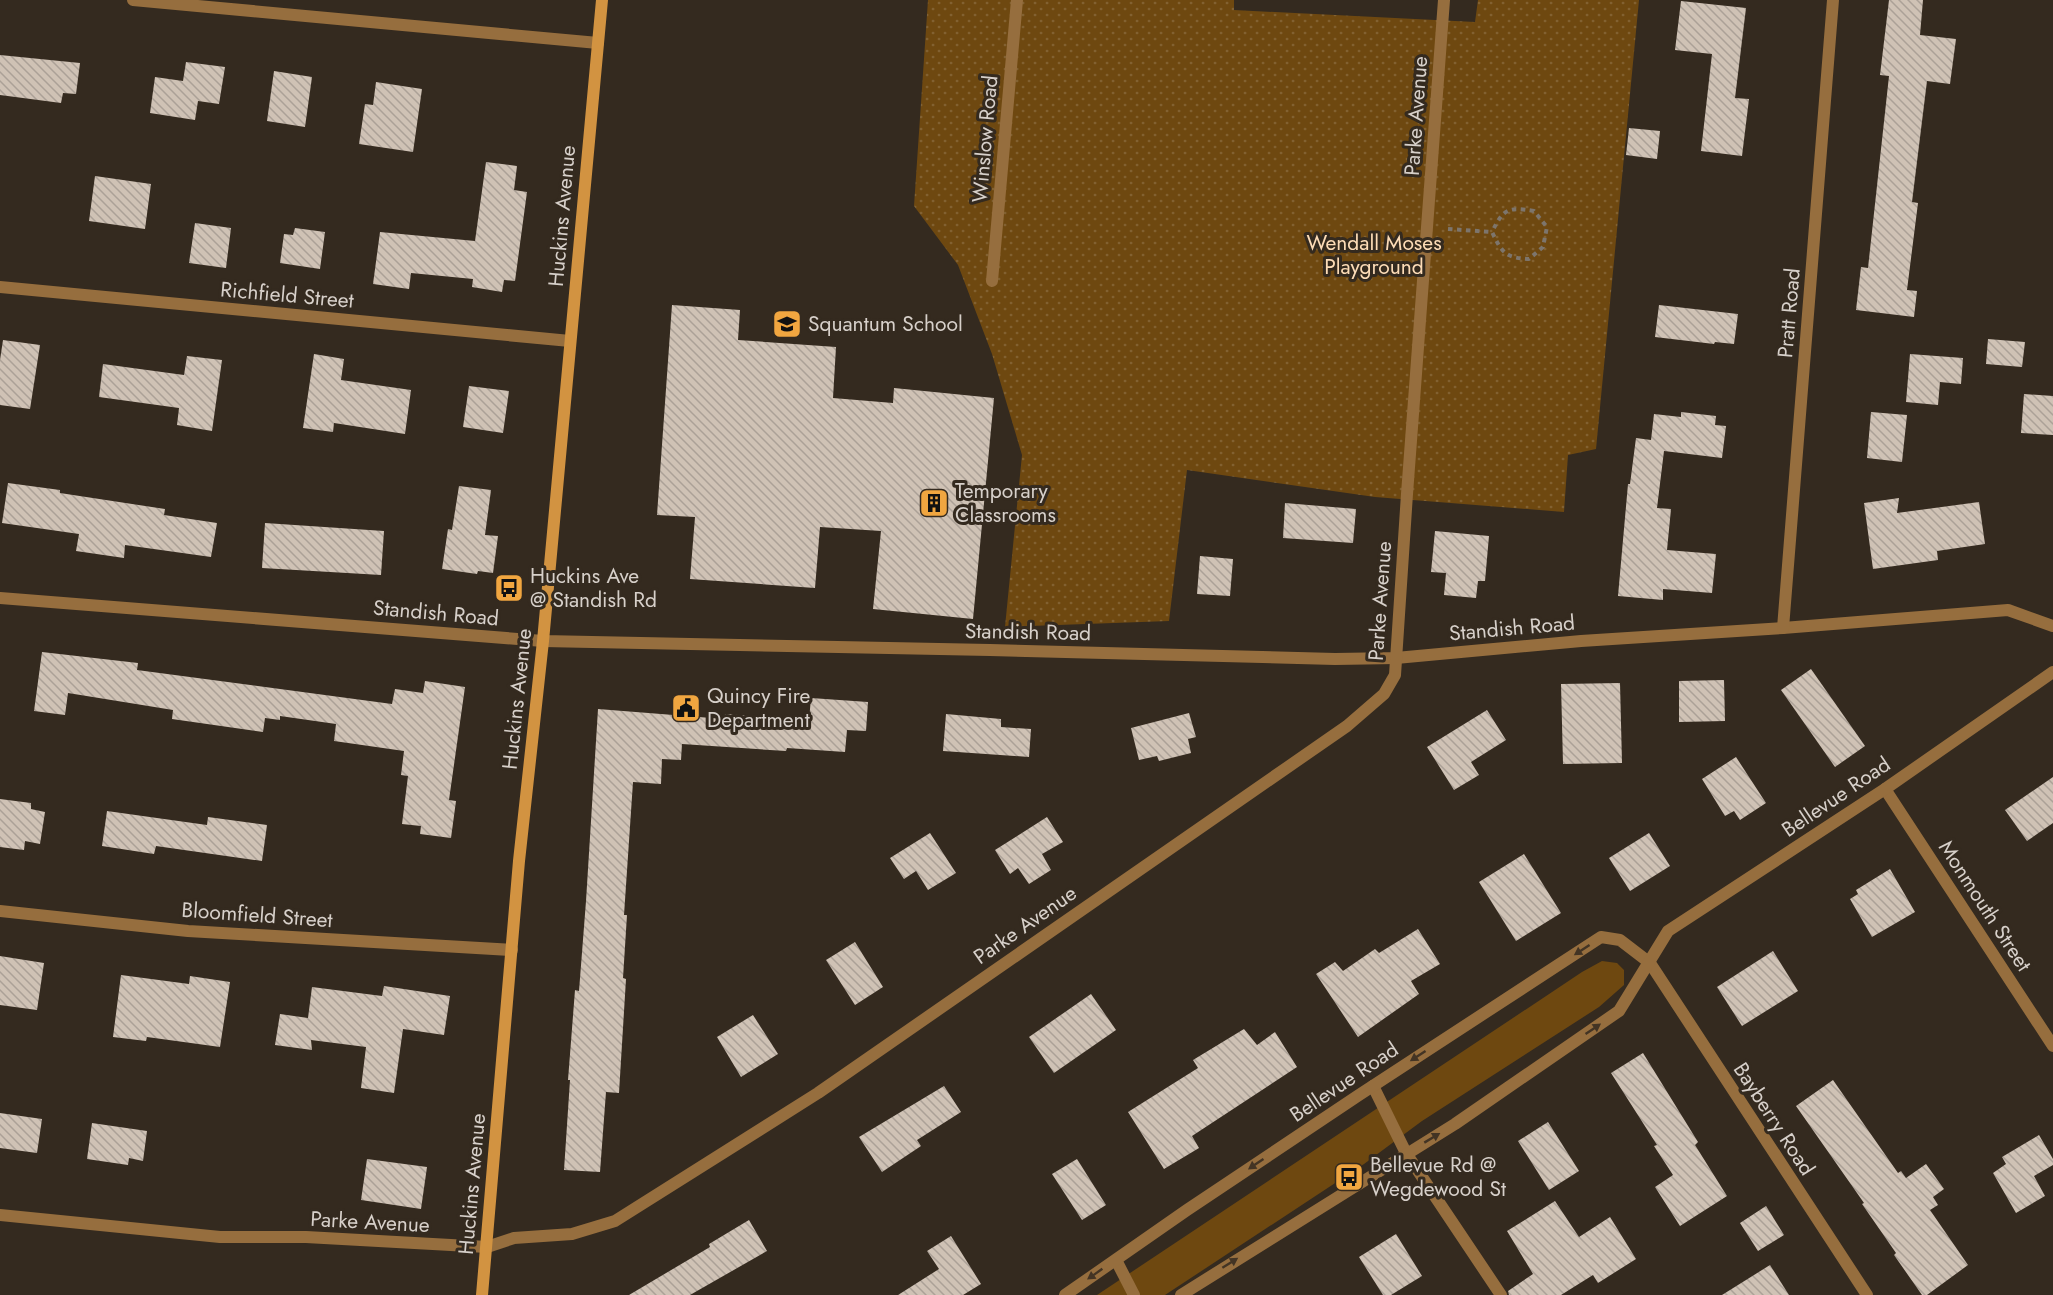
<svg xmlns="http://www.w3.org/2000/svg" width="2053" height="1295" font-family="Jost,sans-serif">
<defs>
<pattern id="park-dots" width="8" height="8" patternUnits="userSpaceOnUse" patternTransform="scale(1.5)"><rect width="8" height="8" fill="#6e4810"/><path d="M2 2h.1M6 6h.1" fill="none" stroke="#826131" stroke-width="1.8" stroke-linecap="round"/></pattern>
<pattern id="building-back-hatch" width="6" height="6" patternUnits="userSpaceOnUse" patternTransform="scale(1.5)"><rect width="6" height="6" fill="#cfc2b5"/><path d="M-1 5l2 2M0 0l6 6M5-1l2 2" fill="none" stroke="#aba197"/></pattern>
</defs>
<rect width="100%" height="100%" fill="#342a1f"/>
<path fill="#6e4810" d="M1602,961L1617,963L1624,970V985L1599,1007L1422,1121L1364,1164L1165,1295H1097L1582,972Z"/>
<path fill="url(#park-dots)" d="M928,0H1234V10L1475,22L1478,0H1639L1596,449L1568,455L1564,512L1375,497L1187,470L1169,621L1005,627L1022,455L992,354L958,265L914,206Z"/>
<g fill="url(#building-back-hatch)">
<path d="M1889,0H1923L1920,35L1956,39L1950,84L1927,81L1912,202L1918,203L1907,290L1917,291L1914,317L1856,310L1861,267L1868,268L1889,76L1880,75Z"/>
<path d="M1681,1L1746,8L1735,98L1749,99L1742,156L1701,151L1712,54L1675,50Z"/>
<path d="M0,55L80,63L76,94L63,93L61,103L0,95Z"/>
<path d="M186,62L225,67L219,104L198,101L195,120L150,113L155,77L183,81Z"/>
<path d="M274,71L312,77L305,127L267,121Z"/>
<path d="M376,82L422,89L413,152L359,144L365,104L373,105Z"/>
<path d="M1629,128L1660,131L1657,159L1626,155Z"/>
<path d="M486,162L517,166L514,190L527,192L515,281L504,280L502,292L472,287L473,279L411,273L409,289L373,284L380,232L475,241Z"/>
<path d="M95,176L151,184L145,229L89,221Z"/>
<path d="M195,223L231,228L226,268L189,263Z"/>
<path d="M295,228L325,232L320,269L280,263L284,234L293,235Z"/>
<path d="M672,305L740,310L738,340L836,347L833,398L893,403L894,388L994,398L973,619L873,609L881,531L820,527L815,588L690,579L695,517L657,515Z"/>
<path d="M1659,305L1738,314L1734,344L1715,342L1714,344L1655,337Z"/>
<path d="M1988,339L2025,342L2022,367L1986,364Z"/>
<path d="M3,340L40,345L30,409L0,405V360Z"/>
<path d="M314,354L344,359L341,380L411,390L405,434L334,423L333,432L303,428Z"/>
<path d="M1910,354L1963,358L1961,384L1940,382L1938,405L1906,402Z"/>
<path d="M187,356L222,360L212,431L177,425L179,408L99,397L103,364L184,375Z"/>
<path d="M469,386L509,391L503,433L463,427Z"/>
<path d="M2024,394L2053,396V435L2021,433Z"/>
<path d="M1681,412L1716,416L1715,425L1726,426L1722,458L1664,451L1657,508L1671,509L1667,550L1716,554L1712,593L1663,589V600L1618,596L1628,484H1630L1636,438L1651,440L1654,414L1681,417Z"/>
<path d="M1871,412L1907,415L1902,462L1867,458Z"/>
<path d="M8,483L60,490V493L165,509L164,515L217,523L211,557L125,545L124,558L76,551L79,534L2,523Z"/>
<path d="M459,486L491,490L485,535L498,536L493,573L478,571L477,574L442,569L448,529L452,530Z"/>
<path d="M1899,498L1897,513L1979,502L1985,544L1937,551L1938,560L1873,569L1864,503Z"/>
<path d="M1285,503L1356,509L1353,543L1283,538Z"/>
<path d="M265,523L384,531L381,575L262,568Z"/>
<path d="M1435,531L1489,536L1485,581H1478L1476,598L1444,595L1446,573L1431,572Z"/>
<path d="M1200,556L1233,559L1230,596L1197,594Z"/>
<path d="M42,652L138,663L137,670L392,704L395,689L423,693L425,681L465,687L449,800L456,801L451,838L420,834L421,826L402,824L408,776L401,775L404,751L334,741L336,724L280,716V720L265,718L263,732L172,719L173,710L68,693L65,715L34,711Z"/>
<path d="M1811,669L1865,746L1835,767L1781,690Z"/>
<path d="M1724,680L1725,721L1679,722V681Z"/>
<path d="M1620,683L1622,763L1563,764L1561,684Z"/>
<path d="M811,698L868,702L866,731L847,730L845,752L787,748L786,751L682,744L681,760L662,759L661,784L633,782L624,915H627L623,978L626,979L619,1093L606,1092L600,1172L564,1170L570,1080H568L575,990L579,991L586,901L598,709L724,719L725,714L809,720Z"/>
<path d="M1487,710L1506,740L1471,762L1479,775L1454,790L1427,747Z"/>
<path d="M1189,713L1196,737L1188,739L1191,753L1159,761L1157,756L1139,760L1131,728Z"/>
<path d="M946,714L1001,719V727L1031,729L1029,757L943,751Z"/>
<path d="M1736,757L1766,803L1740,820L1734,811L1725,816L1702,779Z"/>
<path d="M2053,777V823L2027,841L2005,810Z"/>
<path d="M0,799L31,803V809L45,812L40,844L25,841L24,850L0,847Z"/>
<path d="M107,811L207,825L208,817L267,825L262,861L156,846L154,854L102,846Z"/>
<path d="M1047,817L1063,842L1042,854L1051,870L1029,884L1018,868L1010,874L995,850Z"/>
<path d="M930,833L956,873L928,890L916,871L904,879L890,858Z"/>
<path d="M1649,833L1670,866L1630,891L1609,858Z"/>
<path d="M1524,854L1561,913L1516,941L1479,882Z"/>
<path d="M1890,869L1915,912L1872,937L1850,899L1858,894L1856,890Z"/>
<path d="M1418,929L1440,964L1411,981L1419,994L1358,1037L1316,974L1335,962L1343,971L1375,949L1379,953Z"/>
<path d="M855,942L883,987L855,1005L826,960Z"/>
<path d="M1773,951L1798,991L1742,1026L1717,987Z"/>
<path d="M0,956L44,963L37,1010L0,1005Z"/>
<path d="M121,975L189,984L190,976L230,982L220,1047L147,1037L146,1041L113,1037Z"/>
<path d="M384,986L450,996L444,1035L403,1029L394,1093L361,1088L366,1047L311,1040L312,1050L275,1045L280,1014L308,1018L312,987L382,996Z"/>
<path d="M1091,994L1116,1030L1054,1073L1029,1037Z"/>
<path d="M753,1015L778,1054L741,1077L717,1037Z"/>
<path d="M1244,1029L1257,1045L1275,1032L1297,1067L1192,1136L1199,1148L1164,1169L1128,1112L1198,1068L1193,1060Z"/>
<path d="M1643,1053L1698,1142L1695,1145L1727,1196L1680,1226L1655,1187L1673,1175L1654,1146L1657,1145L1611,1073Z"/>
<path d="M1833,1080L1898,1173L1901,1171L1906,1178L1926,1164L1944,1189L1933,1197L1938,1205L1930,1210L1968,1265L1927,1295H1922L1894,1255L1896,1253L1862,1204L1864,1203L1796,1106Z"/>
<path d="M944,1086L961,1112L917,1140L921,1146L882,1172L859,1137Z"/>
<path d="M0,1113L42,1119L37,1153L0,1148Z"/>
<path d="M1548,1122L1579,1171L1549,1190L1518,1141Z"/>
<path d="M92,1123L147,1131L143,1161L129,1158L128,1165L87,1159Z"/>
<path d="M2039,1135L2053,1159V1165L2034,1176L2045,1196L2016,1213L1993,1173L2006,1164L2002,1157Z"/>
<path d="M367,1159L427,1167L421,1209L361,1200Z"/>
<path d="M1077,1159L1106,1205L1082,1220L1052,1174Z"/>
<path d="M1555,1201L1579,1237L1610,1217L1636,1259L1598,1283L1593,1275L1561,1295H1509L1508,1291L1533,1274L1507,1231Z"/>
<path d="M1766,1206L1784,1235L1758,1251L1740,1223Z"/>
<path d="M749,1220L767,1251L690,1295H629L710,1247L709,1244Z"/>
<path d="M1396,1234L1422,1276L1391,1295H1383L1359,1257Z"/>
<path d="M951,1236L981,1284L963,1295H898L939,1269L927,1251Z"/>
<path d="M1770,1265L1789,1295H1722Z"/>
</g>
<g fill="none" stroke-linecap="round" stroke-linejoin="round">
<path stroke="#7d756c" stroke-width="4" stroke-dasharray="4.5 4.5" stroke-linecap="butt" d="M1448,229L1492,232C1502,253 1506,258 1529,259L1543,247L1547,227L1534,211C1508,207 1504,208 1492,232"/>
<path stroke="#966e3e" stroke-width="12" d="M992,281L1017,0"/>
<g stroke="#966e3e" stroke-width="12">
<path d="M133,0L598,43"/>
<path d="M0,287L570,341"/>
<path d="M0,598L543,641L990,650L1335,659L1396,658L1581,641L1783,628L2008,610L2053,626"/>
<path d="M1783,628L1833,0"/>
<path d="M1885,789L2053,1046"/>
<path d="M0,911L188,931L512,950"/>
<path d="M1373,1086L1406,1153L1501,1295"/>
<path d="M0,1215L220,1237H306L487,1247L514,1238L572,1234L615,1221L818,1093L1347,726L1384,694L1395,675L1407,494L1444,0"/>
<path d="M1116,1260L1134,1295"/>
<path d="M1065,1295L1187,1210L1359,1095L1601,937L1620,940L1650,963L1867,1295"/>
<path d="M1181,1295L1455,1124L1619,1011L1668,931L1885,789L2053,672"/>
</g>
<path stroke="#d29341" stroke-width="12" d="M482,1295L519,861L543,641L602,0"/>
</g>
<defs><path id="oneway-solid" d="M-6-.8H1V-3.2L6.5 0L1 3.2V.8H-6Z" transform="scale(1.5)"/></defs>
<g fill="#433424">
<use href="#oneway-solid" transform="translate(1582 950) rotate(147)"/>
<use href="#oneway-solid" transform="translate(1593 1029) rotate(-34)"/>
<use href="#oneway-solid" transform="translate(1418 1056) rotate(147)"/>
<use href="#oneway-solid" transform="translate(1432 1138) rotate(-31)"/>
<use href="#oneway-solid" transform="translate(1256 1164) rotate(146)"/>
<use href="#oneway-solid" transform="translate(1230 1263) rotate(-32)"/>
<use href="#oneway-solid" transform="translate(1095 1274) rotate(145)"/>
</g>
<defs>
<g id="school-square" transform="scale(1.5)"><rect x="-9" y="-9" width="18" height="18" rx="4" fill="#f1a640" stroke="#342a1f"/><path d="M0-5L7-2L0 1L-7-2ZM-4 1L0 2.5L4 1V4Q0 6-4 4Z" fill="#111"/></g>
<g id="building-square" transform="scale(1.5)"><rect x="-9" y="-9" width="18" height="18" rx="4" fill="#f1a640" stroke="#342a1f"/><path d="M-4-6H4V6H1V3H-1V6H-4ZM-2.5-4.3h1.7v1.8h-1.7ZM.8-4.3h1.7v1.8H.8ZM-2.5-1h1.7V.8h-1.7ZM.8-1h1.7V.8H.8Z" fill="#111"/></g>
<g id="bus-square" transform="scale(1.5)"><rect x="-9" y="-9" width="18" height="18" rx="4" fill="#f1a640" stroke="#342a1f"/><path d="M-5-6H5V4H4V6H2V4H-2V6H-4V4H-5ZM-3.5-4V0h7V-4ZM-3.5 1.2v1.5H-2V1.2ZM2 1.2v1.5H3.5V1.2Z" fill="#111"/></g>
<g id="civic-square" transform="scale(1.5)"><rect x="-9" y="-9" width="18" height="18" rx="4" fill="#f1a640" stroke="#342a1f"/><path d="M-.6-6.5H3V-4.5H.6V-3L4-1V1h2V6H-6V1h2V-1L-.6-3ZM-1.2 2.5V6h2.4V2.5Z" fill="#111"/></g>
</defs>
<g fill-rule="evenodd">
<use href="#school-square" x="787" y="324"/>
<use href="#building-square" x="934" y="503"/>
<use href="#bus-square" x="509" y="588"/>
<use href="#civic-square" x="686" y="708"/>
<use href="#bus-square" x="1349" y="1177"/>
</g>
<g text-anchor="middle" stroke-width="6" stroke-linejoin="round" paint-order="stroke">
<g font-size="21" fill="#d7d0ca" stroke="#342a1f">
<text transform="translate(1416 116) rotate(-86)" y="7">Parke Avenue</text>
<text transform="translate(985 139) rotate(-85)" y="7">Winslow Road</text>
<text transform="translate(562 216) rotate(-85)" y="7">Huckins Avenue</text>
<text transform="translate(287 295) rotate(5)" y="7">Richfield Street</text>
<text transform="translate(1789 313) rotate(-85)" y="7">Pratt Road</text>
<text transform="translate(1380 601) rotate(-86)" y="7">Parke Avenue</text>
<text transform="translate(436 613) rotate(5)" y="7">Standish Road</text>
<text transform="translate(1512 628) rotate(-5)" y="7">Standish Road</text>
<text transform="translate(1028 632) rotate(1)" y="7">Standish Road</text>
<text transform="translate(517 699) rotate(-84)" y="7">Huckins Avenue</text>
<text transform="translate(1836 797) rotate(-34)" y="7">Bellevue Road</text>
<text transform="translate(1985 906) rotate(57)" y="7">Monmouth Street</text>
<text transform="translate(257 915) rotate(4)" y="7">Bloomfield Street</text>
<text transform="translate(1025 925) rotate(-35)" y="7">Parke Avenue</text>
<text transform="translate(1344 1082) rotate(-34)" y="7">Bellevue Road</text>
<text transform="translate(1774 1119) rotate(57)" y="7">Bayberry Road</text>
<text transform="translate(472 1184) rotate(-85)" y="7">Huckins Avenue</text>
<text transform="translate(370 1222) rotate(3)" y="7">Parke Avenue</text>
</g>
<g font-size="21" fill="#fddcb7" stroke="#342a1f">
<text x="1374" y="250">Wendall Moses<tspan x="1374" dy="24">Playground</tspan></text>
</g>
<g font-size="21" fill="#d7d0ca" stroke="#342a1f" text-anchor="start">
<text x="808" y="331">Squantum School</text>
<text x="955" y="498">Temporary<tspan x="955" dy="24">Classrooms</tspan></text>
<text x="530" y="583">Huckins Ave<tspan x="530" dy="24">@ Standish Rd</tspan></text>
<text x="707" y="703">Quincy Fire<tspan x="707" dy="24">Department</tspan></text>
<text x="1370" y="1172">Bellevue Rd @<tspan x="1370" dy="24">Wegdewood St</tspan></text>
</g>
</g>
</svg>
